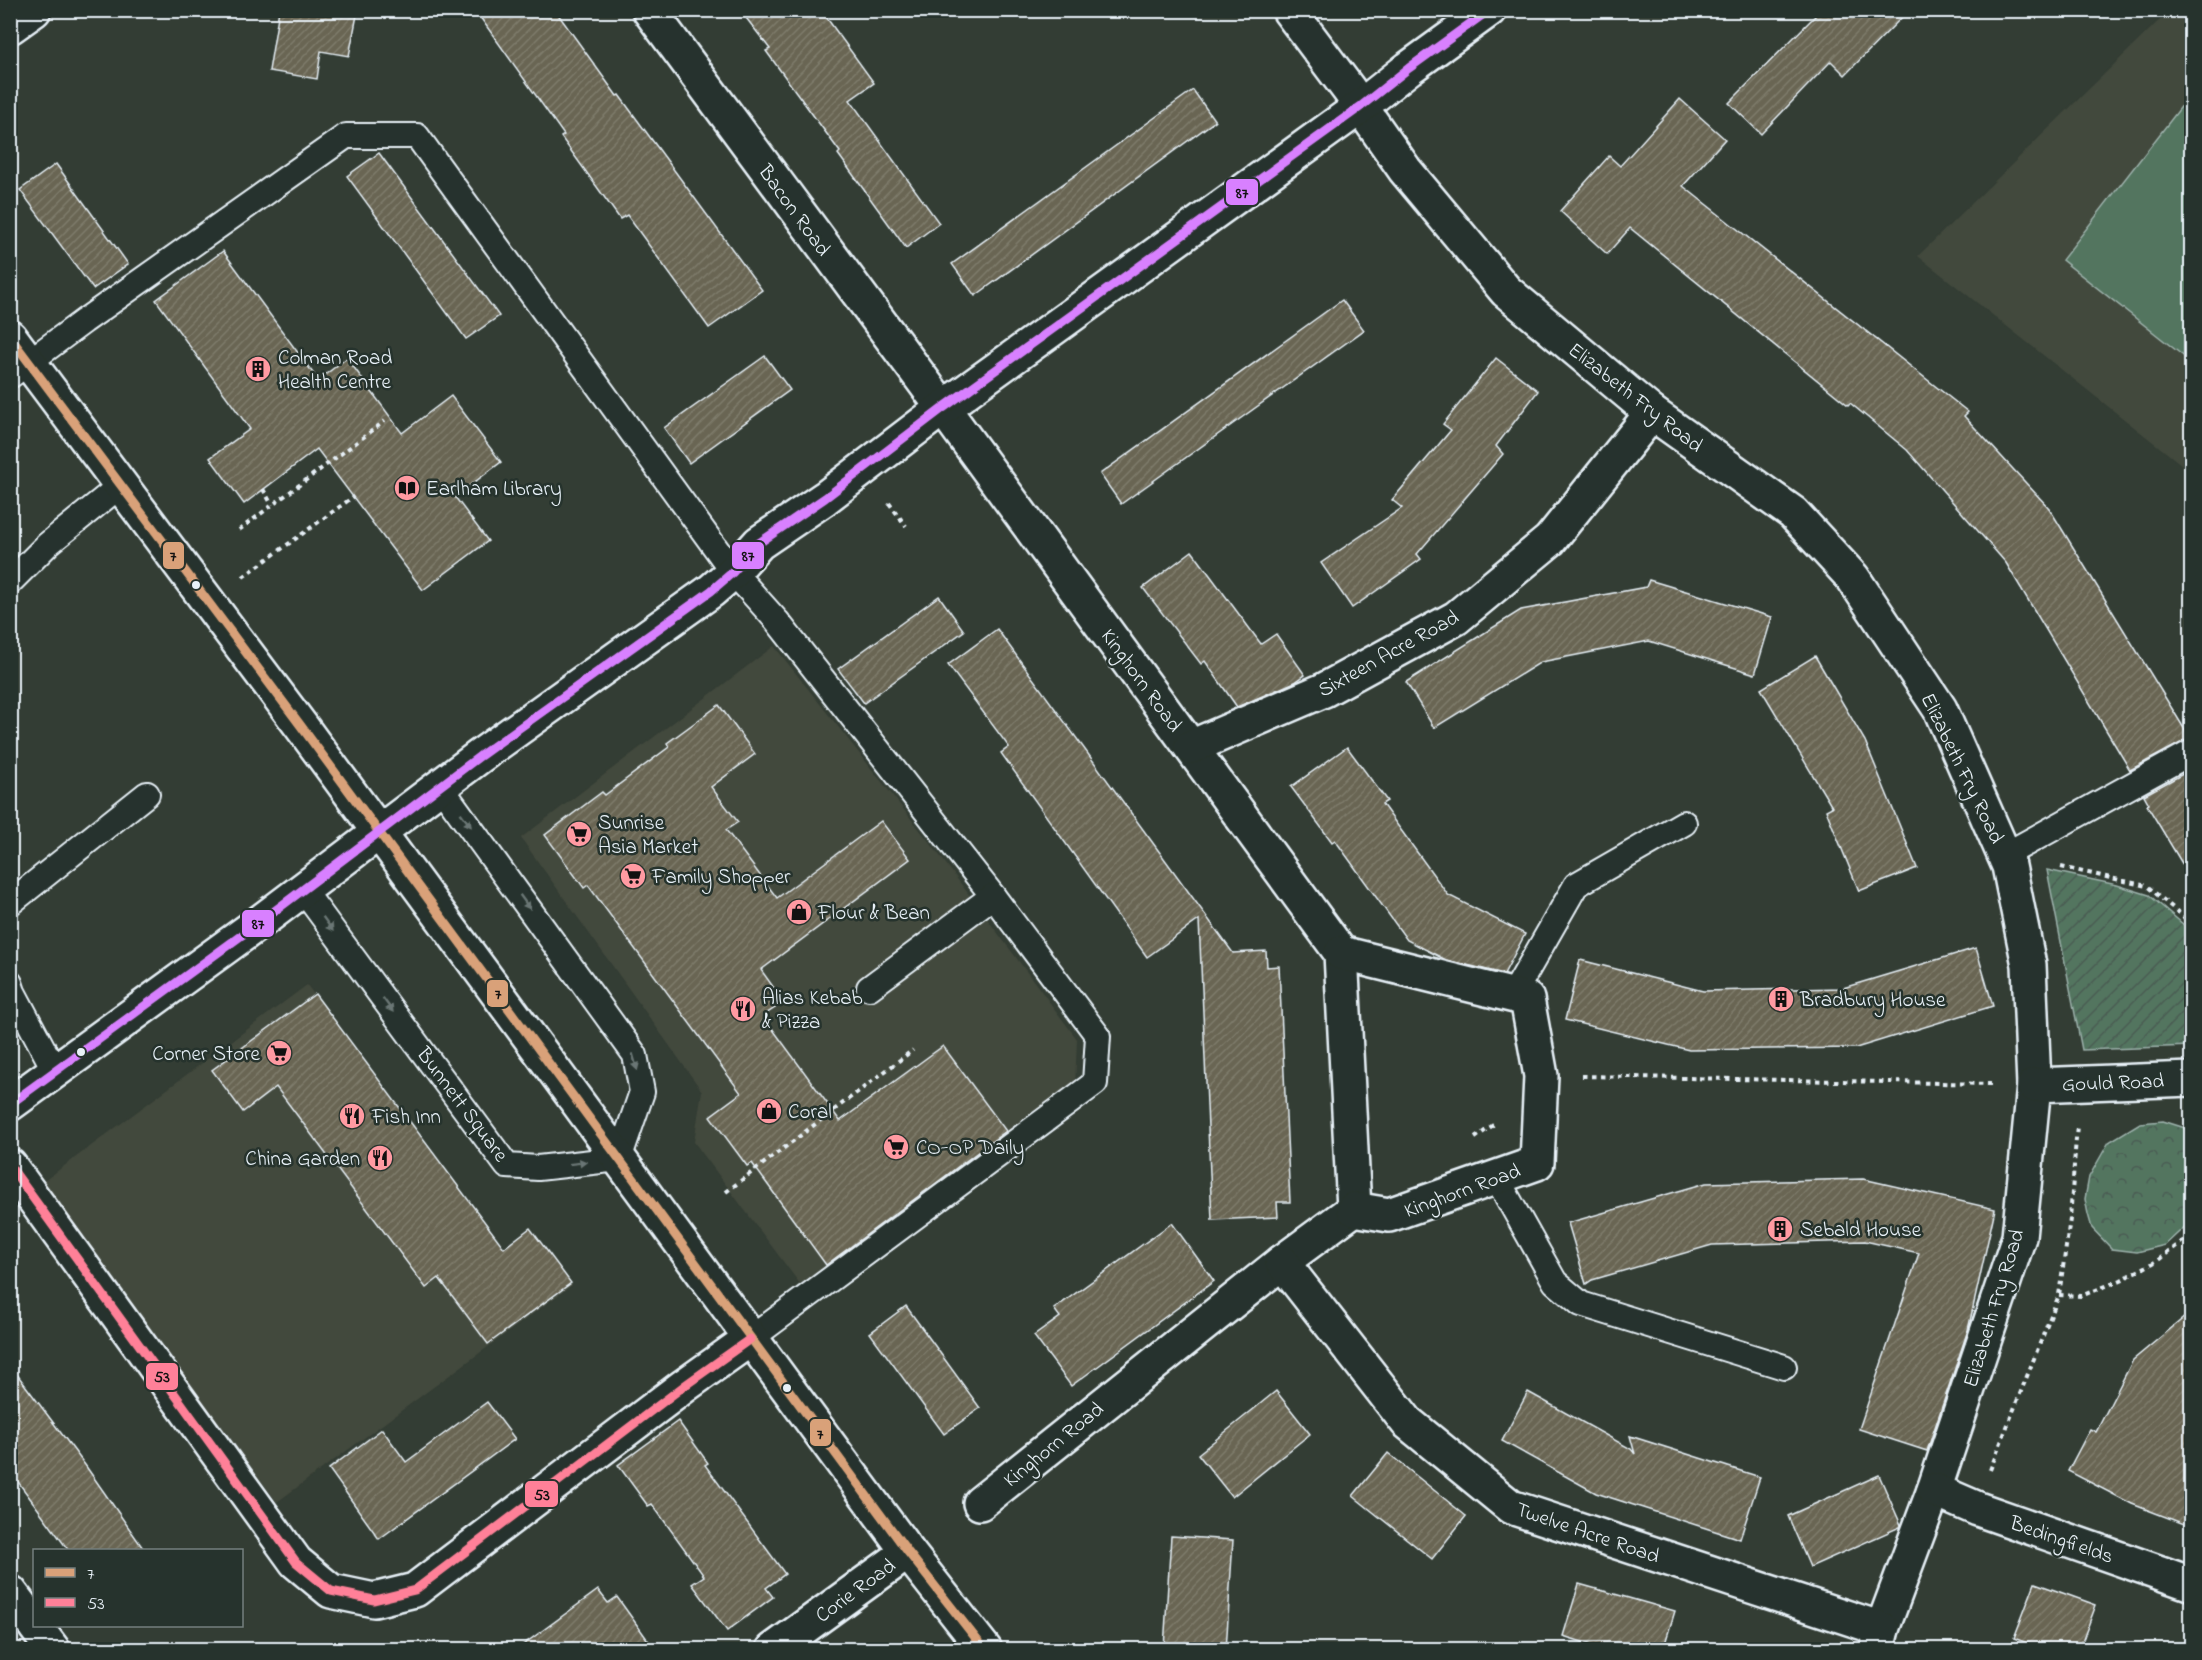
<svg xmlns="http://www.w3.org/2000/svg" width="2202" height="1660" font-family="'Indie Flower',sans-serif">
<defs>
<pattern id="park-crowns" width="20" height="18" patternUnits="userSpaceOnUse" patternTransform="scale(1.5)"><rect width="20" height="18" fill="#52745f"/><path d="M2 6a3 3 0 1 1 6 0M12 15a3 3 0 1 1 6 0" fill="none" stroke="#4b5c53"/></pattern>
<pattern id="garden-furrows" width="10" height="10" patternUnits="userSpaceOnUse" patternTransform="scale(1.5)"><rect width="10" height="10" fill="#52745f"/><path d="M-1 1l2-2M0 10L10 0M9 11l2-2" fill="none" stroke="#4b5c53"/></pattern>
<pattern id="building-hatch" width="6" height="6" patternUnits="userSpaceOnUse" patternTransform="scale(1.5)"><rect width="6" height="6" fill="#696552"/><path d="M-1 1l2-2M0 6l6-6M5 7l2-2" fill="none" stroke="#7e7c6c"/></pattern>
</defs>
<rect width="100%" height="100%" fill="#333d34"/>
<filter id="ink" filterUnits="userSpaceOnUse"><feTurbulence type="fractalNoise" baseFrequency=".0167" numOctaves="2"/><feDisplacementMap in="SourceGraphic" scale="12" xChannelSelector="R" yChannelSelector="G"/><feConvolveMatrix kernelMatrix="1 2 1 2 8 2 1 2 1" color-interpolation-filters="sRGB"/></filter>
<g filter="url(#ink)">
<g fill="#43493d">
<path d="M2169,11H2191V472L1918,256Z"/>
<path d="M774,646L931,844L1077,1039L1075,1086L800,1284L694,1142L702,1091L521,838Z"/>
<path d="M307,985L503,1248L530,1228L572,1285L277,1502L40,1184Z"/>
</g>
<path fill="url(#park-crowns)" stroke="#9db2ac" stroke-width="1.5" d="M2163,1121L2185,1128L2191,1135V1221L2165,1245L2137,1252L2112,1249L2092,1228L2088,1214L2085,1199L2089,1177L2109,1142L2140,1123Z"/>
<path fill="url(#garden-furrows)" stroke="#9db2ac" stroke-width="1.5" d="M2047,870L2117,885L2149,895L2191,931V1046L2082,1050Z"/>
<path fill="#52745f" stroke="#9db2ac" stroke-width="1.5" d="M2191,94V362L2062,260Z"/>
<g fill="url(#building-hatch)" stroke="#e8f1f8" stroke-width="1.5">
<path d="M279,10H358L349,56L321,51L317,79L269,71Z"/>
<path d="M475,10H555L617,96L619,95L762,290L709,328L627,215L620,219L561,137L564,135Z"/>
<path d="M740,10H821L874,83L850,100L939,223L906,248L838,154L840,152L766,51L770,49Z"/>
<path d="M1821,10H1909L1845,75L1831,61L1761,134L1729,103Z"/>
<path d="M1193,90L1215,121L975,296L952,264Z"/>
<path d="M1680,99L1725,139L1683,186L1968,412L1964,416L2049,508L2190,738L2130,770L2006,563L1907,450L1850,403L1848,405L1630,228L1607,254L1560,211L1609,156L1620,166Z"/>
<path d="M379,153L499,316L466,339L347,176Z"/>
<path d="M56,164L128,264L93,289L20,190Z"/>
<path d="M223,251L318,380L347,358L402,433L451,396L501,462L455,497L488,541L423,590L317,449L244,504L210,458L250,429L156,300Z"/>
<path d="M1342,300L1364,330L1121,504L1100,474Z"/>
<path d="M765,356L790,390L689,463L664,428Z"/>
<path d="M1496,358L1538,391L1496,446L1503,454L1417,554L1421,559L1352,608L1321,563L1402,508L1392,500L1451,430L1443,424Z"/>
<path d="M1192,551L1261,644L1276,634L1305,675L1295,682L1237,707L1205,661L1201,664L1143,588Z"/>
<path d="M1649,580L1772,617L1755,674L1649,641L1541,662L1434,728L1406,682L1521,610L1646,587Z"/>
<path d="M939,596L964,631L864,703L838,669Z"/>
<path d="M997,629L1233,953L1266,951L1267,967L1279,966L1290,1202H1277L1278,1217L1212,1220L1199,920L1147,957L1001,753L1009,747L948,665Z"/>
<path d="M1815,656L1865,741L1917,868L1859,891L1826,810L1832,807L1761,689Z"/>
<path d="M719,705L755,754L711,787L738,822L726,830L777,898L881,821L910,859L761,970L784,1002L763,1016L840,1121L943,1046L1006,1131L826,1265L752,1163L747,1166L710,1116L741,1093L588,885L584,888L545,835L602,792L605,795L669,747L667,743Z"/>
<path d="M1347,747L1387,801L1382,804L1448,895L1525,934L1504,974L1446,960L1407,940L1335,840L1332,842L1291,787Z"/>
<path d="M2192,769V880L2147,805L2149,804L2144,795Z"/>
<path d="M1976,948L1993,1006L1856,1048L1689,1050L1565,1020L1580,960L1703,991L1843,988Z"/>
<path d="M315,994L504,1248L530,1228L571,1283L488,1344L439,1278L426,1288L276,1087L243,1112L212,1070Z"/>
<path d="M1863,1179L1995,1209L1968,1330L1927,1451L1859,1429L1919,1253L1865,1241L1712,1245L1592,1280L1586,1284L1568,1223L1706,1183Z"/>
<path d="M1172,1223L1214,1281L1071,1386L1034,1336L1060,1317L1054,1309Z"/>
<path d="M906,1306L980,1408L944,1434L870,1333Z"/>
<path d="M2192,1311V1527L2132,1504L2068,1471L2090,1429L2096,1432L2133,1360Z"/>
<path d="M10,1365L85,1465L145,1551H69L10,1471Z"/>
<path d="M1276,1391L1310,1434L1232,1497L1198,1454Z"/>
<path d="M1528,1392L1631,1449L1635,1454L1630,1436L1760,1477L1740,1539L1596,1493L1502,1441Z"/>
<path d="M487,1402L515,1439L379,1539L329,1469L382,1429L406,1462Z"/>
<path d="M678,1421L708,1463L705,1465L785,1574L766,1588L773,1597L727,1631L692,1584L704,1576L652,1504L648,1506L618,1465Z"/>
<path d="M1388,1453L1466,1516L1432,1559L1353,1496Z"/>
<path d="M1879,1475L1901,1525L1900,1527L1810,1567L1788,1516Z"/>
<path d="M1171,1536L1233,1540L1226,1650L1164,1648Z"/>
<path d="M2035,1583L2096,1605L2079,1650H2045L2014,1638Z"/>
<path d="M1579,1584L1675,1611L1663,1650H1608L1563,1636Z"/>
<path d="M598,1590L608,1603L617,1597L655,1650H516Z"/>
</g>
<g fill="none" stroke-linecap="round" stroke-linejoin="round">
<g stroke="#e8f1f8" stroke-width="28">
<g id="lane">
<path d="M10,376L84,321L346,136H417L733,572L777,621L993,896L1098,1036L1095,1083L750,1339"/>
<path d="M10,582L48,544L122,484"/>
<path d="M2005,855L2192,752"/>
<path d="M303,890L507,1166L538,1168L619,1159L642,1092L635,1055L440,786"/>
<path d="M10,903L147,794"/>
<path d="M10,983L13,992L55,1071"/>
<path d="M869,988L993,896"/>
<path d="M1513,995L1576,885L1684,823"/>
<path d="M1496,1177L1555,1282L1581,1304L1784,1367"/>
</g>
</g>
<g stroke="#e8f1f8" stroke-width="38">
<g id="street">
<path d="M649,10L930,390L1341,953L1354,1209L1282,1262L980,1503"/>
<path d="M1289,10L1349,90L1405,170L1506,291L1652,413L1793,513L1853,578L1940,709L2009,866L2029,965L2034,1085L2019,1237L1934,1490L1882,1629L1877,1650"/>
<path d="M10,27L34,10"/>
<path d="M1191,747L1324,690L1456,618L1550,540L1652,413"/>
<path d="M1341,953L1527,999L1541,1076L1537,1163L1389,1215L1354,1209"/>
<path d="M2034,1085L2192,1079"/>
<path d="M10,1104L264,919L480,756L711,591L733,572L759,543L825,498L943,408L1360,107L1409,68L1489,10"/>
<path d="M10,1166L296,1562L331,1591L374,1600L415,1590L684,1386L750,1339"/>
<path d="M1282,1262L1407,1422L1511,1507L1882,1629"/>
<path d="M1934,1490L1978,1509L2192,1584"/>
<path d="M10,1592L34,1624"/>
<path d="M35,1626L53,1650"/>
<path d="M773,1650L908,1552"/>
</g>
</g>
<g stroke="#e8f1f8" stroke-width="38">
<path id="highway" d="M10,337L301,726L908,1552L985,1650"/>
</g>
<g stroke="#e8f1f8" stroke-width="4" stroke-dasharray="4.5 4.5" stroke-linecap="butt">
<path d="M263,489L272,505"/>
<path d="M889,503L906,526"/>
<path d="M239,530L385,421"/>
<path d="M243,577L353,497"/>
<path d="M2061,867L2147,886L2192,924"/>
<path d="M1582,1076L1991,1084"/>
<path d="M1475,1138L1496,1123"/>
<path d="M726,1192L913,1050"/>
<path d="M2059,1295L2081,1296L2121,1280L2157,1261L2192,1234"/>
<path d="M1990,1470L2059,1295L2070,1219L2077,1125"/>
</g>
<use href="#lane" stroke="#26332d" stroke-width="24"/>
<use href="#street" stroke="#26332d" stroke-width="33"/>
<use href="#highway" stroke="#26332d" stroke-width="33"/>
<g stroke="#26332d" stroke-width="14">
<path id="bus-1" d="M10,337L301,726L908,1552L985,1650"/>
</g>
<g stroke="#26332d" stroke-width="14">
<path id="bus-2" d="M10,1166L296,1562L331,1591L374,1600L415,1590L684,1386L750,1339"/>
</g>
<g stroke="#26332d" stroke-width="14">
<path id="bus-3" d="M10,1104L264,919L480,756L711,591L733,572L759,543L825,498L943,408L1360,107L1409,68L1489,10"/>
</g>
<use href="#bus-1" stroke="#d9a179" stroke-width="9"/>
<use href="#bus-2" stroke="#ff8098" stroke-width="9"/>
<use href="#bus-3" stroke="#d880ff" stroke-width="9"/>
</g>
<defs><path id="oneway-solid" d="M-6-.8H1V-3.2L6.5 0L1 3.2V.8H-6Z" transform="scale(1.5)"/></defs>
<g fill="#6a7674">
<use href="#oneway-solid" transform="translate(466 820) rotate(53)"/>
<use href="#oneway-solid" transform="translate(525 902) rotate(54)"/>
<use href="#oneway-solid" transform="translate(328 924) rotate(54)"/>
<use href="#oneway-solid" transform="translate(388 1005) rotate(54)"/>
<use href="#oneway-solid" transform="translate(635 1062) rotate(74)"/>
<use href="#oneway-solid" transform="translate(578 1163) rotate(-7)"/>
</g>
</g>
<defs>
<g id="building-disc" transform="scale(1.35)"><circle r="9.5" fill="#ff9aa2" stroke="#26332d"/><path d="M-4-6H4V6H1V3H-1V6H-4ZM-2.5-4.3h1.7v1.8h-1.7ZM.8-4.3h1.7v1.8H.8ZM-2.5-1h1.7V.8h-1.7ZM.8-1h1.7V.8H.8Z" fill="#111"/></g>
<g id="library-disc" transform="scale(1.35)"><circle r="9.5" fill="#ff9aa2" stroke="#26332d"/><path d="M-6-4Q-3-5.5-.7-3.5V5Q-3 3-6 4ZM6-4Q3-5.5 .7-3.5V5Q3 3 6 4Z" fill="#111"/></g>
<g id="supermarket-disc" transform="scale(1.35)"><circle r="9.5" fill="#ff9aa2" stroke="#26332d"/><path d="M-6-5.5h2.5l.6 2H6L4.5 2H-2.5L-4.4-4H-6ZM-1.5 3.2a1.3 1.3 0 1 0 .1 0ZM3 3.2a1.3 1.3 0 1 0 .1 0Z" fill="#111"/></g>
<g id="shop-disc" transform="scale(1.35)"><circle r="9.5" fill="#ff9aa2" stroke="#26332d"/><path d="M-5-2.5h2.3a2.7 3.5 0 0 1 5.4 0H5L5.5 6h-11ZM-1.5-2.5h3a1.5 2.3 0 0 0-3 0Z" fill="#111"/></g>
<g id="restaurant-disc" transform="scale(1.35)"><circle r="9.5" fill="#ff9aa2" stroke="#26332d"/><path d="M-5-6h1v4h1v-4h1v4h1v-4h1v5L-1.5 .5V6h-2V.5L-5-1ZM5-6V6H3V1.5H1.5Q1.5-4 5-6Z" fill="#111"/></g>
</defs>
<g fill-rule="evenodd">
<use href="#building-disc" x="258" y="369"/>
<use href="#library-disc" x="407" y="488"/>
<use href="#supermarket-disc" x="579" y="834"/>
<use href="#supermarket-disc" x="633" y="876"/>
<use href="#shop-disc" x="799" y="912"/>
<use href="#building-disc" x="1781" y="999"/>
<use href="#restaurant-disc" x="743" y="1009"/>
<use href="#supermarket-disc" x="279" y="1053"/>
<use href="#shop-disc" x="769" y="1111"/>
<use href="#restaurant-disc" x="352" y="1116"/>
<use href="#supermarket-disc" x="896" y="1147"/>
<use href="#restaurant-disc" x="380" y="1158"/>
<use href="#building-disc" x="1780" y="1229"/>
</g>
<g fill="#e8f1f8" stroke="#26332d" stroke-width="2">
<circle cx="196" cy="585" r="5"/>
<circle cx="81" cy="1052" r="5"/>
<circle cx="787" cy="1388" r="5"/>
</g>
<g text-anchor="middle" stroke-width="5" stroke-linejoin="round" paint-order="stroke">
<g font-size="21" fill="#e8f1f8" stroke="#26332d">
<text transform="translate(795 210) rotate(54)" y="7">Bacon Road</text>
<text transform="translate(1636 397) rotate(38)" y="7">Elizabeth Fry Road</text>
<text transform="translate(1388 653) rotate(-29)" y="7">Sixteen Acre Road</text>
<text transform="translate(1142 680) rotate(54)" y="7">Kinghorn Road</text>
<text transform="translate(1963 768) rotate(64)" y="7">Elizabeth Fry Road</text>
<text transform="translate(2113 1082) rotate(-2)" y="7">Gould Road</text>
<text transform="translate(463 1104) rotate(53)" y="7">Bunnett Square</text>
<text transform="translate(1462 1190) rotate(-20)" y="7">Kinghorn Road</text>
<text transform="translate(1993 1308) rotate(-73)" y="7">Elizabeth Fry Road</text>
<text transform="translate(1053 1444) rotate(-39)" y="7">Kinghorn Road</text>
<text transform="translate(1588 1532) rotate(19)" y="7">Twelve Acre Road</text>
<text transform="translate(2062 1539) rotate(19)" y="7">Bedingfields</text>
<text transform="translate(855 1590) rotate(-36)" y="7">Corie Road</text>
</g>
<g font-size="21" fill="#e8f1f8" stroke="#26332d" text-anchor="start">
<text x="278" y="364">Colman Road<tspan x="278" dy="24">Health Centre</tspan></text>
<text x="426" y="495">Earlham Library</text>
<text x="598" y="829">Sunrise<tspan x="598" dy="24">Asia Market</tspan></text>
<text x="652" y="883">Family Shopper</text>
<text x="818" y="919">Flour &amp; Bean</text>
<text x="762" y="1004">Alias Kebab<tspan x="762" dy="24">&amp; Pizza</tspan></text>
<text x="1800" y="1006">Bradbury House</text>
<text x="260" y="1060" text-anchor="end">Corner Store</text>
<text x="788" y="1118">Coral</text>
<text x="372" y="1123">Fish Inn</text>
<text x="916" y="1154">CO-OP Daily</text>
<text x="360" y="1165" text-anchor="end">China Garden</text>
<text x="1800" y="1236">Sebald House</text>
</g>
</g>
<g stroke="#26332d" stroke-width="2">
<rect x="1225" y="178" width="34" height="28" rx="6" fill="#d880ff"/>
<rect x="731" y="541" width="34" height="29" rx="6" fill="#d880ff"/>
<rect x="162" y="541" width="23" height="29" rx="6" fill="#d9a179"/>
<rect x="241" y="909" width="34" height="29" rx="6" fill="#d880ff"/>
<rect x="486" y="979" width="23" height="29" rx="6" fill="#d9a179"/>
<rect x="145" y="1362" width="34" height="29" rx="6" fill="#ff8098"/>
<rect x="809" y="1418" width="23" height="29" rx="6" fill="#d9a179"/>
<rect x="524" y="1480" width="35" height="28" rx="6" fill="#ff8098"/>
</g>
<g font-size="16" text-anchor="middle" font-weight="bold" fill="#111">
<text x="1242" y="198">87</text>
<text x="748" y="561">87</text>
<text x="173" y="561">7</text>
<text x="258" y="929">87</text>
<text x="498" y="999">7</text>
<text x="162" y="1382">53</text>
<text x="820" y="1439">7</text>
<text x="542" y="1500">53</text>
</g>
<rect width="2202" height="1660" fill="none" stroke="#26332d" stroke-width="36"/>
<rect x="18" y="18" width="2166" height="1624" fill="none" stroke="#e8f1f8" stroke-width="2" filter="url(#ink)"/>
<rect x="33" y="1549" width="210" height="78" fill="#26332d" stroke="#747f7e" stroke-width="1.5"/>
<rect x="45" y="1568" width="30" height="9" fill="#d9a179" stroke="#747f7e" stroke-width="1.5"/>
<text x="87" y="1579" font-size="18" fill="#e8f1f8">7</text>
<rect x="45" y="1598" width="30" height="9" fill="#ff8098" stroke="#747f7e" stroke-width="1.5"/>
<text x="87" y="1609" font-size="18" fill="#e8f1f8">53</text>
</svg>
